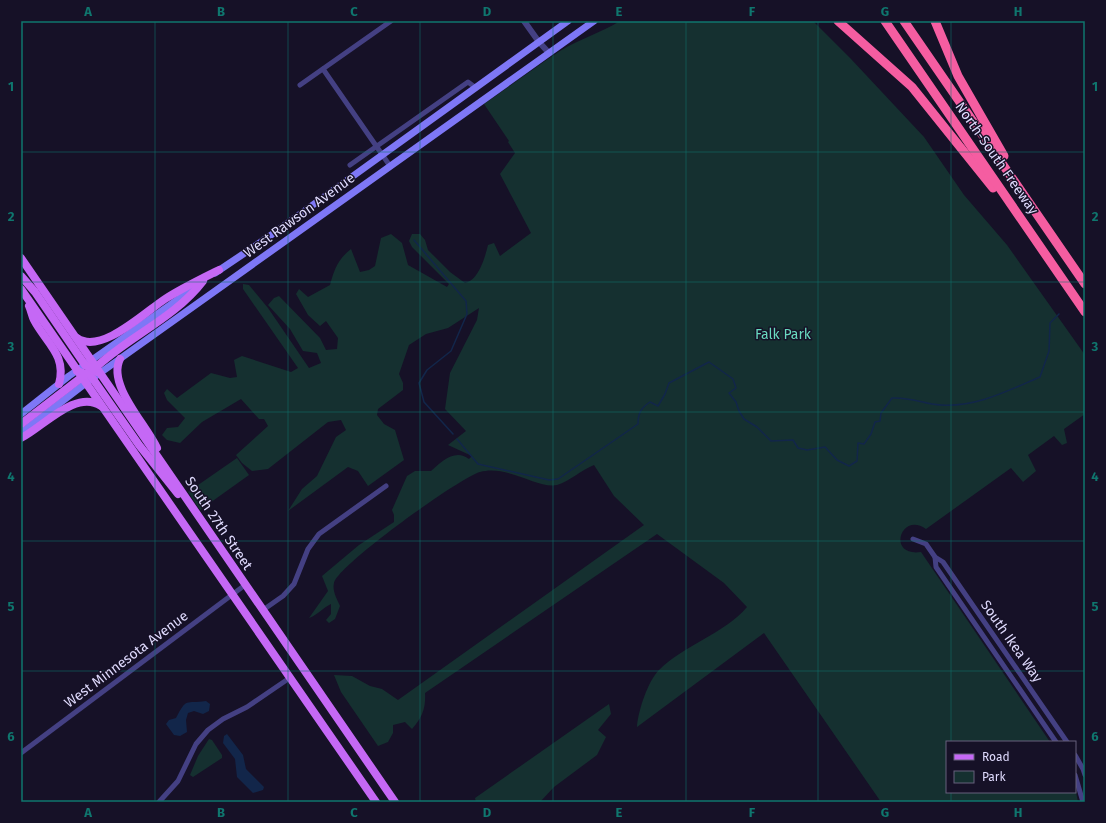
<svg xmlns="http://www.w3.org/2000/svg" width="1106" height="823" font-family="'Fira Sans',sans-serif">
<rect width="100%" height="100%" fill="#161127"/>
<g fill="#153030">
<path d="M620,21H813L851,59L924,137L964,195L1007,245L1085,355V414L1064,429L1067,443L1062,445L1054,436L1028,455L1036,471L1023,482L1011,468L926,529C901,511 886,557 921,552L1050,742H947V792H1075V787L1078,802H881L764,633L637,727C638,711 648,681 659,670C684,645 724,634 747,607L724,583L657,534L425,693C426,708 422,718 412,729L405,722L393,725V733L388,742L378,746L341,692L334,675L352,676L370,686L382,689L398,700L644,525L614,496L594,465C581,470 570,481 557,485C538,489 506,464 480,472C459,478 338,565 334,583C332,591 337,599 340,606L335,619L329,623L326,620L331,614V604C322,608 318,615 309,618L328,591L322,576L359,545L394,522V515L392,510L407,476L415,471H431C441,462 455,448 469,459L472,456L448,445L466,431L445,409L450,373L477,320L479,308L448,328L426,334L409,345L399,374L403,383V390L378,409L377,415L384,424L395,430L404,460L368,486L358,471L348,467L288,511L302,489L317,476L336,437L346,430L341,420L328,422L268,469L252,471L242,463L236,455L268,426L264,419H259L241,399L202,422L180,443L167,440L162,435L167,428L178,427L185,418L167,400L164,393L167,389L177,398L211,373L230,378L237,377L234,360L242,356L291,372L298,368L243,289V284L249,285L268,308L309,368L321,363L317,353L303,351L290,329L268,305L274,298L279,296L320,338L326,350L337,349L338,338L326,321L320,326L308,315L296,294L299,289L308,297L330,285C334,270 338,259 351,249L360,272L369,270L375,266L381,238L391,234L402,243L408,265L447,287L449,284L412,247L409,241L412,234H420L425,240L428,250L450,272L465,283C479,280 485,257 488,245L494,243L500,256L531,233L500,174L515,153L508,142L509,141L484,104C509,87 534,68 560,51C579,39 601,33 620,21Z"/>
<path d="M237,458L249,475L200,510L188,492Z"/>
<path d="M609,704L611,714L598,730L606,737L597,755L554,787L540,802H476L475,798Z"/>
<path d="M209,739L212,740L222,755V758L193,777L190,775L198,756Z"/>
</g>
<g fill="#12264a">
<path d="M206,701L210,704L209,711L203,714L194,711L188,713L186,720L187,732L180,736L174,735L166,724L169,720L176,718C187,697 185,704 206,701Z"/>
<path d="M227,734L243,755L246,769L264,787L263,790L253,793L237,777L235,759L223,743L224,736Z"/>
</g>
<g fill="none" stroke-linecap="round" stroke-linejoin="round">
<g stroke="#12264a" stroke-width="1.5">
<path d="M414,240L466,301L467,314L451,351L427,370L419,383L424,402L453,434"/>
<path d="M457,439L478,464L549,480L558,479L638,424C638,413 641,408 650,402L658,406L665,394L669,383L709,362L733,379L736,388L729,393L736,402L739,411L744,419L757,427L771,441L793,440L798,448L807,450L825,447L837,460L849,466L857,461L858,443L864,444L871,434L875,422L880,421L881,413L892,398C912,397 923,404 941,405C977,407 1007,391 1040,377L1049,351L1050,323L1059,314"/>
</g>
<g stroke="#444083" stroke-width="5">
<path d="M323,69L390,166"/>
<path d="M300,85L391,21"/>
<path d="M350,165L468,82L476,88"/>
<path d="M913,539L926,544L935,557L943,562L1067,742"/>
<path d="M935,557L936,567L1056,742"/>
<path d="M263,610L283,596L294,584L308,549L319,534L386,486"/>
<path d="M21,753L245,585"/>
<path d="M1075,755L1083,769L1085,775"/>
<path d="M1075,775L1083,802"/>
<path d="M159,802L178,781L196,744L208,730L223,719L247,707L291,677"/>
</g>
<path stroke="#444083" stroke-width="6" d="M524,21L539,42L549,53"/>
<g stroke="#7e77f6" stroke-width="7">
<path d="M215,273L267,238L568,21"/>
<path d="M21,414L69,376L197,286"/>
<path d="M21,433L86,383L594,21"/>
</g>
<g stroke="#c568f5" stroke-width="8">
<path d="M21,258L395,802"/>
<path d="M21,276L35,292L85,365L97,372"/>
<path d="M21,289L376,802"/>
<path d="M29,306C31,310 32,316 34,320C46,343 67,355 59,384"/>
<path d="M77,338C101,355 145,312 165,299C182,288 201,279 219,270"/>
<path d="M120,359C107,385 146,424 157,448"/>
<path d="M93,370C127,337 174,319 203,281"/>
<path d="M77,371L89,375L93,379L139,445L178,494"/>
<path d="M21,424L86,374"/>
<path d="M21,438C43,427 76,389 101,406"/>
</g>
<g stroke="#f55da1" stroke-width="9">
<path d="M838,21L912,87L993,188"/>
<path d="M885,21L1085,312"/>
<path d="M904,21L1085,284"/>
<path d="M935,21L958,76L1004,156"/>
</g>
</g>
<path fill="none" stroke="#0f766e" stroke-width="1" stroke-opacity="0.55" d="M155,21V802M288,21V802M420,21V802M553,21V802M686,21V802M818,21V802M951,21V742M21,152H1085M21,282H1085M21,412H1085M21,541H1085M21,671H1085M951,792V802"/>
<g text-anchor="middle" stroke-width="3" stroke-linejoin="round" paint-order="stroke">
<g font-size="14" fill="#dfdafd" stroke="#161127">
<text transform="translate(997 158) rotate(55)" y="5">North-South Freeway</text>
<text transform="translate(299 215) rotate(-36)" y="5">West Rawson Avenue</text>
<text transform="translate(219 523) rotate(56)" y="5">South 27th Street</text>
<text transform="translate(1012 641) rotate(55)" y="5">South Ikea Way</text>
<text transform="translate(126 659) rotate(-37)" y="5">West Minnesota Avenue</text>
</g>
<g font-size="14" fill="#69d9c0" stroke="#161127">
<text x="783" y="339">Falk Park</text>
</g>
</g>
<rect width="1106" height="823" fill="none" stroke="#161127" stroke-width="44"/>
<rect x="946" y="741" width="130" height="52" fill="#161127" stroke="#66617d"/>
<rect x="954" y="754" width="20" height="6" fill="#c568f5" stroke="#66617d"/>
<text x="982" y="761" font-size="12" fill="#dfdafd">Road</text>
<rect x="954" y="771" width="20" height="12" fill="#153030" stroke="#66617d"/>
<text x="982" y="781" font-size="12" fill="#dfdafd">Park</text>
<rect x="22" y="22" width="1062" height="779" fill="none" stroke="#0f766e" stroke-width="1.5"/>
<g font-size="13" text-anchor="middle" font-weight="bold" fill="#0f766e">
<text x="88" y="16">A</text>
<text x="221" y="16">B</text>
<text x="354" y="16">C</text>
<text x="487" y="16">D</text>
<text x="619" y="16">E</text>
<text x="752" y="16">F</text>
<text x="885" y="16">G</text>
<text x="1018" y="16">H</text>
<text x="11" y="91">1</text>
<text x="1095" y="91">1</text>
<text x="11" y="221">2</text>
<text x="1095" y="221">2</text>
<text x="11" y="351">3</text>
<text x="1095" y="351">3</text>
<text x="11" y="481">4</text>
<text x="1095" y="481">4</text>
<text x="11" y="611">5</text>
<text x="1095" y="611">5</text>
<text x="11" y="741">6</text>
<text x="1095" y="741">6</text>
<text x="88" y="817">A</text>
<text x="221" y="817">B</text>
<text x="354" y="817">C</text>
<text x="487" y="817">D</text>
<text x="619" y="817">E</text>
<text x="752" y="817">F</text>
<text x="885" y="817">G</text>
<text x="1018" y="817">H</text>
</g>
</svg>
